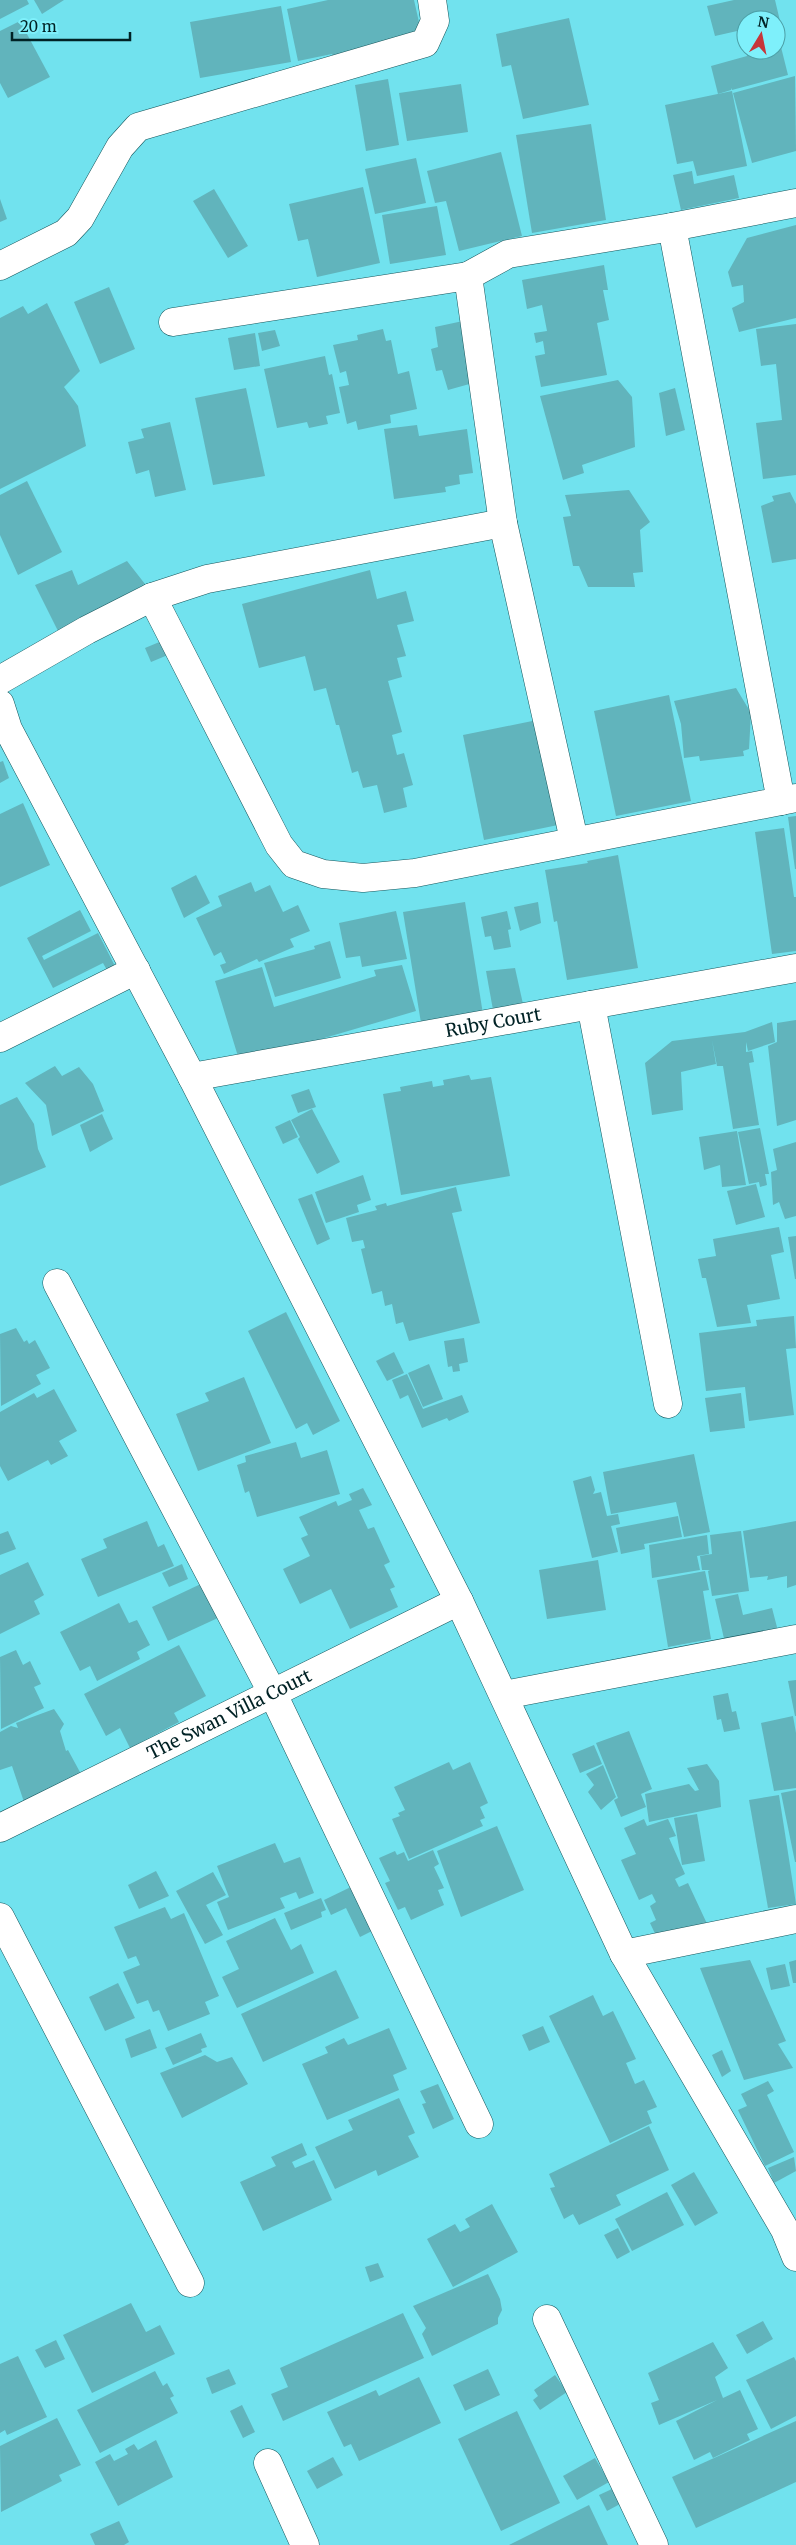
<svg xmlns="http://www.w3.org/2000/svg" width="796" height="2545" font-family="Merriweather,serif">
<rect width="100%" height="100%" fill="#71e2ee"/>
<g fill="#61b4bc">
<path d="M0,0H27L29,4L0,19Z"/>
<path d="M34,0H64L42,14Z"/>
<path d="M328,0H414L423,40L334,60L332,54L298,61L287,9Z"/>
<path d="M734,0H775L780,21L746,20V29L715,36L707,6Z"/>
<path d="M281,6L291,62L200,78L190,22Z"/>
<path d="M569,18L589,105L523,119L511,65L502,67L496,34Z"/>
<path d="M20,21L50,77L8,98L0,83V31Z"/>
<path d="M777,31L788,75L732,90L731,88V90L718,94L711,66L747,56L746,50H776Z"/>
<path d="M795,76L796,151L752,163L733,93Z"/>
<path d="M388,79L399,145L366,151L355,85Z"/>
<path d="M461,84L468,132L407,141L399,93Z"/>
<path d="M732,91L747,166L697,176L693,161L677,164L665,105Z"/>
<path d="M591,124L606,220L532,233L516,135Z"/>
<path d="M501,152L522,236L459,251L446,201L435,203L427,171Z"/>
<path d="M416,158L426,203L375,214L365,169Z"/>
<path d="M692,171L694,184L734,175L739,198L681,210L673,175Z"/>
<path d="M363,187L380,263L317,277L308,239L298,241L289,204Z"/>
<path d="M214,189L248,246L228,258L193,201Z"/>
<path d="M0,199L7,219L0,222Z"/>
<path d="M437,206L446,255L390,264L382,215Z"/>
<path d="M796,225V318L739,332L732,308L744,302L743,285L732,287L728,272L747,238Z"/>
<path d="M604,265L608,290H603L609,320L597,323L607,375L541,387L535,356L545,354L543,341L536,343L534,333L547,331L542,305L527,309L522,280Z"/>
<path d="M109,287L135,349L100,364L74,302Z"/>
<path d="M47,303L80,371L64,387L78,406L86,446L0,489V318L23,306L28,314Z"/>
<path d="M463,321L473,383L448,390L442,370L436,371L431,349L438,347L435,327Z"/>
<path d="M796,324V475L763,479L756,423L782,420L776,364L761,366L756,329Z"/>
<path d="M383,329L386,341L391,340L398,374L409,371L417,409L390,415L391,423L358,430L356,421L347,424L339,387L349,385L346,371L340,373L333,345L358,340L357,335Z"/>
<path d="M275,330L280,346L262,351L258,333Z"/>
<path d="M255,333L260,366L234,370L228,338Z"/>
<path d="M325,356L329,375L332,374L340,413L326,416L328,424L309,428L307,422L277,428L264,369Z"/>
<path d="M618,380L632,397L635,447L582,465L584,473L563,480L540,396Z"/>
<path d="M246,388L265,476L213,485L195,398Z"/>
<path d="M675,388L685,430L666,436L659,393Z"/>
<path d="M170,422L186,490L155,497L149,470L136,474L128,442L144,438L141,429Z"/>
<path d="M417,425L419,436L467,429L473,473L459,475L460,484L445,487L446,492L394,499L384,429Z"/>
<path d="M27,481L62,552L18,575L0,535V495Z"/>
<path d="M629,490L650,522L640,530L643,572L633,573L635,587H588L579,566H573L563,517L571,516L565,495Z"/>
<path d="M790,492L796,504V559L772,563L761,506L774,501L772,496Z"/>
<path d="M127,561L145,584L58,631L35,585L72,570L78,585Z"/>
<path d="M370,570L377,599L406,591L414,621L397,625L406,656L397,658L402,677L388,681L402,732L392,735L397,755L404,753L413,785L403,788L407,807L384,813L377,785L363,788L358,771L352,773L339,725H336L326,688L314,691L305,656L259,668L242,604Z"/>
<path d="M169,638L175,652L151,662L145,648Z"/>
<path d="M736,688L751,713L749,749L743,751L744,756L700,761L699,756L684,758L681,724L674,701Z"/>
<path d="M669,695L691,801L616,816L594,711Z"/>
<path d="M542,719L563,824L484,840L463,735Z"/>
<path d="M3,761L9,778L0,783V762Z"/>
<path d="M23,803L50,865L0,887V814Z"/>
<path d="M796,816V869H795L788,817Z"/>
<path d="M784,828L794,897H796V951L772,954L755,832Z"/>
<path d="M618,855L638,968L567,980L557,921L554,922L545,870L588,863L587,861Z"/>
<path d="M196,875L210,903L184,918L171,888Z"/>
<path d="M251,882L255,892L270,885L283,912L298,905L310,931L290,939L294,947L259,962L257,959L224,974L220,965L226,963L221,952L214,956L196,918L222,906L218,896Z"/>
<path d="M465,902L483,1014L421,1023L403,912Z"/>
<path d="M538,902L541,923L520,931L514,907Z"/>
<path d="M80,910L91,931L42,956L44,960L98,933L116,968L108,972L103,963L53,988L27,938Z"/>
<path d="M396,911L407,959L362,967L360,956L346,958L339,923Z"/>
<path d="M507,911L511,929L508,930L511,947L494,950L491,936L485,937L481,917Z"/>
<path d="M330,941L341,978L275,997L264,963L315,949L314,946Z"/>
<path d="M402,965L416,1011L240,1063L215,981L262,967L274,1007L376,976L374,970Z"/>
<path d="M515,968L523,1004L493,1010L486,971Z"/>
<path d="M796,1020V1120L777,1126L768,1046L777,1042V1023Z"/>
<path d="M772,1022L775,1042L748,1051L746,1042V1052L752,1051L754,1062L749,1063L759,1125L733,1129L723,1066H717L712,1040L716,1064L681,1072L683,1110L652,1115L645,1063L672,1041L745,1032Z"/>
<path d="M55,1066L62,1076L79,1067L93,1084L104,1111L52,1136L46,1105L25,1083Z"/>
<path d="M469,1075L471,1080L491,1077L510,1176L401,1195L383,1094L401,1091L400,1087L432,1081L433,1087L444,1085L443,1080Z"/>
<path d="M309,1089L316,1107L298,1113L291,1095Z"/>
<path d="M17,1097L34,1124L38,1149L46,1167L0,1186V1105Z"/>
<path d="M312,1109L340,1162L317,1174L298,1139L300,1137L291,1120Z"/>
<path d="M102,1114L113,1139L90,1152L80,1125Z"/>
<path d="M290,1120L298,1137L283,1144L275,1127Z"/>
<path d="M760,1128L769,1174H765L767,1185L760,1187L759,1182L749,1184L738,1132Z"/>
<path d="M737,1131L746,1185L722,1187L720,1165L704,1170L699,1137Z"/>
<path d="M796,1142V1216L785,1219L779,1202L773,1205L771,1172L777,1170L773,1149Z"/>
<path d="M363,1175L371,1200L357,1205L359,1212L326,1223L315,1192Z"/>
<path d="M756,1184L765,1217L736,1225L727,1191Z"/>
<path d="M456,1187L462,1211L452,1213L480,1323L409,1341L403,1322L396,1324L392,1304L385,1306L382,1291L372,1294L361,1249L365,1248L363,1240L352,1242L346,1218L377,1210L375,1206L386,1203L387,1206Z"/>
<path d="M312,1194L330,1239L317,1245L298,1199Z"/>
<path d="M779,1227L784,1252L771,1255L780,1299L747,1305L751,1323L717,1327L706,1278H702L698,1259L716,1256L713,1239Z"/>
<path d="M796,1236V1279H795L788,1237Z"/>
<path d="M286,1312L340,1421L313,1435L307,1423L296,1429L248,1331Z"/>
<path d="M794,1316L796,1348L786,1349L794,1415L749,1421L745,1387L706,1391L699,1333L757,1326L756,1320Z"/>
<path d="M16,1328L24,1342L27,1340L29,1344L35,1340L50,1368L36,1375L41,1384L1,1406L0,1334Z"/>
<path d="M464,1338L468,1362L459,1364L460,1371L453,1372L452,1366L448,1367L444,1341Z"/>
<path d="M394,1352L404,1373L387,1381L376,1361Z"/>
<path d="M429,1364L443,1399L423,1407L408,1373Z"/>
<path d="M407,1374L423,1409L462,1395L469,1412L449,1421L447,1418L422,1428L408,1395L400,1399L392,1380Z"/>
<path d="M244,1377L271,1443L198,1471L176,1414L209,1401L205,1393Z"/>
<path d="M54,1389L77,1431L59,1441L68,1456L51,1465L48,1460L8,1481L0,1466V1412L34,1393L37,1398Z"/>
<path d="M741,1393L745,1428L710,1432L705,1398Z"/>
<path d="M296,1442L301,1458L327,1450L340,1494L257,1517L249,1491L245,1493L237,1465L246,1462L245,1456Z"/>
<path d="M694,1454L710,1532L684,1537L676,1502L611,1514L603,1472Z"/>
<path d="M591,1476L595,1490L593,1494L601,1492L607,1516L618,1514L620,1524L611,1526L618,1552L592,1558L573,1481Z"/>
<path d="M363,1488L372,1505L359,1510L368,1529L374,1527L390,1562L384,1565L395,1587L390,1589L398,1607L350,1629L331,1589L300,1604L283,1569L310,1556L301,1538L308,1535L299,1517L336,1501L338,1506L352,1500L349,1494Z"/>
<path d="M678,1516L682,1537L644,1544L645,1549L621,1554L616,1528Z"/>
<path d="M147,1521L158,1547L164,1544L174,1566L98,1597L81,1559L107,1548L103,1539Z"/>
<path d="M796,1521V1585L787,1588V1576L767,1580L768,1576L750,1578L743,1531Z"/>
<path d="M8,1531L16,1549L0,1555V1534Z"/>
<path d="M741,1531L749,1591L712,1596L708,1571L710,1570H702L700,1556L712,1554L710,1535Z"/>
<path d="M707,1535L709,1554L697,1556L700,1570L652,1578L649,1545Z"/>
<path d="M598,1560L606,1610L547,1619L539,1570Z"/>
<path d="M28,1562L44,1595L34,1601L40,1614L0,1634V1575Z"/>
<path d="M182,1564L188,1579L169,1587L162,1573Z"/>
<path d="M705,1571L709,1590L703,1591L711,1639L668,1647L657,1580Z"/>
<path d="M205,1582L220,1617L168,1641L152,1607Z"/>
<path d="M738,1594L743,1615L772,1608L778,1631L725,1643L715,1599Z"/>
<path d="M119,1603L129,1623L137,1620L150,1645L137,1652L140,1659L97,1681L90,1666L80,1671L60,1632Z"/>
<path d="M179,1645L206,1696L174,1713L179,1722L130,1748L120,1728L106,1736L84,1694Z"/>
<path d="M16,1650L23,1665L30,1661L41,1684L34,1687L44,1708L1,1729L0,1657Z"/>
<path d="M796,1680V1716H795L788,1681Z"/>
<path d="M728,1693L732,1712L736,1711L740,1729L724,1732L721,1719L717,1720L713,1696Z"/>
<path d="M54,1709L64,1724L60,1731L66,1751L68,1750L81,1774L24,1802L12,1766L0,1770V1732L11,1726L18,1728L16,1723Z"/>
<path d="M793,1716L796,1733V1788L774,1791L761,1723Z"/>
<path d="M629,1731L652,1789L641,1794L646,1807L621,1817L614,1800L618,1798L596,1743Z"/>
<path d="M594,1745L602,1764L580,1773L572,1754Z"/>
<path d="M449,1762L453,1770L470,1762L488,1803L480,1807L485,1818L480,1820L483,1826L409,1859L392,1819L400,1816L398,1813L405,1810L394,1787Z"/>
<path d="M707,1764L719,1781L721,1807L649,1822L645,1794L689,1784L695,1791L699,1790L687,1768Z"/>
<path d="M603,1765L616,1797L601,1810L588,1792L594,1785L586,1774Z"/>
<path d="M796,1790V1862H795L781,1793Z"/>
<path d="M779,1795L796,1904L768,1908L749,1800Z"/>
<path d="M697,1814L705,1861L682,1865L674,1818Z"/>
<path d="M644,1819L647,1826L668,1819L676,1836L669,1838L685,1874L675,1879L679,1887L688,1883L709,1928L660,1944L650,1923L656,1920L650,1906L656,1902L652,1894L639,1900L621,1860L636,1854L624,1828Z"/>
<path d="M497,1826L524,1890L461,1917L437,1851Z"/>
<path d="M275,1843L284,1863L300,1857L314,1893L299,1899L296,1892L280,1898L285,1908L228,1930L217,1902L229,1897L217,1866Z"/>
<path d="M433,1850L439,1864L434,1867L444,1888L438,1890L444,1905L411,1920L405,1907L398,1910L385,1883L390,1881L379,1858L395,1851L397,1855L404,1852L408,1861Z"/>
<path d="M156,1871L169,1896L139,1909L128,1885Z"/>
<path d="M213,1872L226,1895L206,1905L223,1935L205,1944L176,1891Z"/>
<path d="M357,1884L378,1928L360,1937L346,1908L331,1915L324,1900Z"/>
<path d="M321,1898L326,1910L321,1912L322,1917L291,1930L284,1913Z"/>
<path d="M165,1907L171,1919L184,1913L219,1996L205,2002L210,2014L168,2031L159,2010L153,2012L148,2000L137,2004L123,1972L140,1965L136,1956L128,1959L114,1927Z"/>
<path d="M275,1918L291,1950L301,1944L314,1973L237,2008L222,1977L239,1969L226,1941Z"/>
<path d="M750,1960L786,2041L778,2044L793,2068L744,2080L700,1968Z"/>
<path d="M796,1960V1983H793L789,1962Z"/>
<path d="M785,1964L790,1986L771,1990L766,1968Z"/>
<path d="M336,1970L359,2018L263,2062L241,2014Z"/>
<path d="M118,1983L135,2018L105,2031L89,1997Z"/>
<path d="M593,1995L603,2016L613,2011L636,2059L626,2063L635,2084L644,2080L657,2107L647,2111L652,2123L610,2143L549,2016Z"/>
<path d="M543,2026L550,2042L529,2051L522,2035Z"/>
<path d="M389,2028L407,2069L393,2075L399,2090L327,2120L302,2064L328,2053L325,2047L344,2038L348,2045Z"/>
<path d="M150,2029L157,2048L131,2058L125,2039Z"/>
<path d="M201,2033L207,2047L201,2049L202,2052L173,2065L165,2048Z"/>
<path d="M722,2050L731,2071L722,2077L712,2055Z"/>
<path d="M205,2055L217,2062L232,2057L248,2084L182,2118L160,2073Z"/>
<path d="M768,2081L774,2091L767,2095L794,2152L765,2166L738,2110L747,2106L741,2094Z"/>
<path d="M438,2084L454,2119L433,2129L422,2104L426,2103L420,2091Z"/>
<path d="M399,2098L415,2133L408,2136L419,2157L378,2176L376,2170L335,2189L315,2147L353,2130L348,2120Z"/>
<path d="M649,2126L669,2170L616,2195L621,2205L579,2225L573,2214L564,2219L550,2188L555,2187L549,2174Z"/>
<path d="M302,2143L307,2155L292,2162L295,2168L314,2160L332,2200L263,2231L240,2182L276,2166L271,2157Z"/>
<path d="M794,2157L796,2171L774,2183L768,2168Z"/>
<path d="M694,2172L718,2213L695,2226L671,2185Z"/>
<path d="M667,2192L684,2225L632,2251L615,2219Z"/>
<path d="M492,2204L518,2252L453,2287L427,2239L455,2224L460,2232L470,2227L465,2219Z"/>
<path d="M618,2228L630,2252L617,2259L604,2235Z"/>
<path d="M378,2263L384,2277L370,2282L365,2267Z"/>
<path d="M488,2274L500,2299L502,2310L498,2318V2324L432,2356L422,2334L426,2328L413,2306Z"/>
<path d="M131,2303L146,2332L160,2325L175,2354L92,2393L63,2335Z"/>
<path d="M403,2313L424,2358L283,2421L271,2394L288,2387L280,2368Z"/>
<path d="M763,2321L773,2339L747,2354L736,2335Z"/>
<path d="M56,2340L65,2359L45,2368L35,2350Z"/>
<path d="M713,2342L728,2368L715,2377L723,2398L740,2390L758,2429L747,2434L750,2440L713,2458L710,2452L694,2460L676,2421L717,2400L659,2425L651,2403L659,2400L648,2373Z"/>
<path d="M18,2356L47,2417L7,2435L5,2430L0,2433V2364Z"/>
<path d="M794,2357L796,2361V2416L771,2429L746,2380Z"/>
<path d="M229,2369L236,2384L212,2394L206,2378Z"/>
<path d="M488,2369L500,2395L465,2411L453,2385Z"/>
<path d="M155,2371L163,2386L167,2383L174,2396L170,2398L178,2413L100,2453L77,2410Z"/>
<path d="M555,2375L567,2392L540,2410L533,2400L538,2396L534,2390Z"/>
<path d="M419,2377L441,2423L359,2461L351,2444L344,2447L327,2412L376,2390L379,2396Z"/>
<path d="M242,2405L255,2432L243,2438L230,2411Z"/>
<path d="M517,2411L560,2503L501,2531L458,2439Z"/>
<path d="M57,2418L81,2465L59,2475L62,2481L1,2512L0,2446Z"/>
<path d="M796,2421V2482L696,2528L672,2477Z"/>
<path d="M156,2440L173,2477L118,2506L95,2462L110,2454L114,2461L128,2454L125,2449L134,2444L138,2450Z"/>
<path d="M333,2457L343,2475L317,2489L307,2471Z"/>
<path d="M595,2458L609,2482L577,2500L563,2476Z"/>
<path d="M612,2489L620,2504L607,2511L599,2495Z"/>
<path d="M589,2505L608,2545H509Z"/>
<path d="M119,2521L129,2542L124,2545H95L90,2534Z"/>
</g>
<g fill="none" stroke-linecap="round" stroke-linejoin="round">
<g stroke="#16565c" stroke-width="29">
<g id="minor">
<path d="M672,227L781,801"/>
<path d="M0,266L66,233L80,218L120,147L138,127L425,43L435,21L432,0"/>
<path d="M173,322L468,276"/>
<path d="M152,597L279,845L294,864L323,874L363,878L415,873L796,798"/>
<path d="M0,680L87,630L152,597L207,579L503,523"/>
<path d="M0,704L8,729L192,1077L459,1601L624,1954L785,2230L796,2257"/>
<path d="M574,840L503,523L468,276L508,254L672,227L796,203"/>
<path d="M591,1005L668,1404"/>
<path d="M0,1038L136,970"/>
<path id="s1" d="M192,1077L796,968"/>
<path d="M57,1283L273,1694L479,2124"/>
<path d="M504,1695L796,1639"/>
<path id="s2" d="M0,1828L459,1601"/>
<path d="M0,1917L190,2283"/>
<path d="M624,1954L796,1919"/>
<path d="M547,2319L654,2545"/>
<path d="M268,2463L305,2545"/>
</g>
</g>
<use href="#minor" stroke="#fff" stroke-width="28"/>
</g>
<g text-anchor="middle" stroke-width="4.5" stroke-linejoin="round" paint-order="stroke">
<g font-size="18" fill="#002225" stroke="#7ef0fb">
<text dy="6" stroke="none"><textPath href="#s1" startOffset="306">Ruby Court</textPath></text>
<text dy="6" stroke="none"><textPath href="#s2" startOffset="256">The Swan Villa Court</textPath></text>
</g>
</g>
<g transform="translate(761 35) rotate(10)"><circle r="24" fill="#7ef0fb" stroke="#4c9ea5"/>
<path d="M0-4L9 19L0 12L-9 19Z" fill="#c6363a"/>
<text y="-8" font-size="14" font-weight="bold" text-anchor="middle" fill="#002225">N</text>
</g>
<path d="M12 32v8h118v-8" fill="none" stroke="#002225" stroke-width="2.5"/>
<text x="20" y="32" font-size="15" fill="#002225" stroke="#7ef0fb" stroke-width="4" paint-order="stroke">20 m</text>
</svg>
